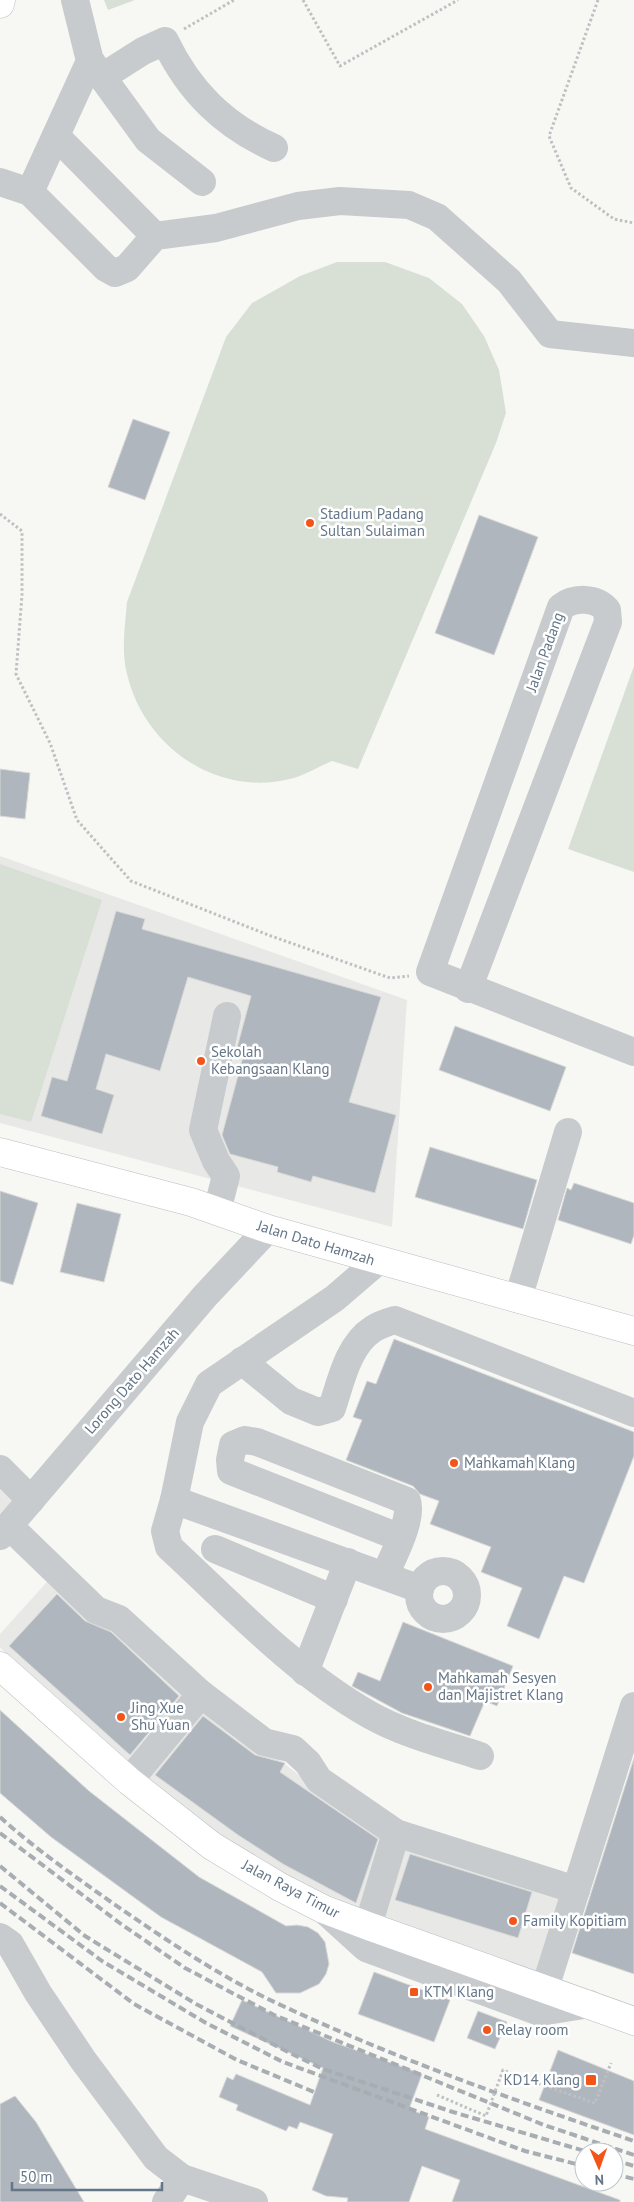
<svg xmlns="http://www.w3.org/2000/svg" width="634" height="2202" font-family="'PT Sans',sans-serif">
<rect width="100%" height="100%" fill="#f7f8f4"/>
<g fill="#e8e9e7">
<path d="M0,856L407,1000L392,1227L0,1123Z"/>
<path d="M0,1477L18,1497L0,1517Z"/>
<path d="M54,1574L202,1701L320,1791L570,1894L544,1974L329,1898L282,1875L218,1835L142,1776L17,1667L0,1647V1634Z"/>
</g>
<g fill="#d8e0d5">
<path d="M104,0H135L108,10Z"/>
<path d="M337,262H385L429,278L462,304L484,336L499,370L506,413L496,443L358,769L332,761C320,766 307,774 294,778C218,799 144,747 127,674C121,650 125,627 127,602L226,337L252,303L300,276Z"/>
<path d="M634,666V872L568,849Z"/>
<path d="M0,864L102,900L31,1122L0,1114Z"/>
</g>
<g fill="#afb6bd" stroke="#d9d9d7">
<path d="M133,419L170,432L145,500L108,487Z"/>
<path d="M479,515L538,537L494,655L435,633Z"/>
<path d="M0,769L30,773L25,819L0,816Z"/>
<path d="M116,911L145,919L142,929L381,997L349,1102L396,1115L375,1193L313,1176L311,1182L277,1172L278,1167L230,1154L222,1135L243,1057L235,1055L251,996L188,977L160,1071L106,1054L96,1089L114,1095L102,1134L41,1116L52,1077L67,1081Z"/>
<path d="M455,1026L566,1067L550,1111L439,1070Z"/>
<path d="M430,1147L537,1180L523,1229L415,1197Z"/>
<path d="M574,1183L634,1203V1235L631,1244L558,1220L567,1188L571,1190Z"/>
<path d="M0,1191L38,1203L13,1285L0,1281Z"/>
<path d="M77,1203L121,1214L104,1282L60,1272Z"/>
<path d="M394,1339L634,1432V1456L584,1583L564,1576L539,1639L507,1626L522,1588L481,1572L491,1547L430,1524L439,1501L420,1494L413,1486L346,1460L362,1420L353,1417L367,1381L376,1384Z"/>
<path d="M57,1594L85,1621L111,1632L179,1696L130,1755L9,1646Z"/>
<path d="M403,1622L513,1666L497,1706L485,1701L470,1736L402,1713L352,1686L358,1672L380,1681Z"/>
<path d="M0,1710L89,1791L199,1877L286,1926L297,1925L308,1927L318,1933L325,1942L329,1964L326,1974L319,1984L300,1993H276L262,1972L161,1917L51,1837L0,1793Z"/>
<path d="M203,1716L255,1755L285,1763L280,1772L378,1839L356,1903L283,1864L238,1835L155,1775Z"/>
<path d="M634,1758V1974L572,1953Z"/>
<path d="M410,1854L532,1892L518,1938L395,1900Z"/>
<path d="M374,1972L450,2000L434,2042L358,2014Z"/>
<path d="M242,2000L333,2042L422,2074L409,2109L429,2117L425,2129L620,2200V2202H452L460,2180L422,2166L409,2202H347L348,2198L326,2196L312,2190L333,2134L300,2122L297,2129L289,2126L286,2131L236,2110L238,2105L219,2097L227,2077L233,2080L236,2074L310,2105L323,2068L230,2026Z"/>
<path d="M478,2011L507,2022L495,2049L467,2038Z"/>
<path d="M558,2050L634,2081V2135L539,2100Z"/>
<path d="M15,2096L36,2122L84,2202H0V2104Z"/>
</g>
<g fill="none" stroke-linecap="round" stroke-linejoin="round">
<g stroke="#babec2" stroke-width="29">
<g id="major">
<path d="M0,4L1,0"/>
<path d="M0,1152L191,1202L268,1229L634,1331"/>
<path d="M0,1666L129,1781L212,1846L280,1887L323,1909L368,1926L634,2021"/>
</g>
</g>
<g stroke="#bec1c3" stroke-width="3" stroke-dasharray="2.5 2.5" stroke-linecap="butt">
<path d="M303,0L340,66L458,0"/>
<path d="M598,0L549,136L571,188L614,219L634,223"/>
<path d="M184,29L234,0"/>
<path d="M0,514L22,531V595L16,674L50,743L77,820L131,881L271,936L390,978L409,976"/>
<path d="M545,2086L595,2103L611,2063"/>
</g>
<g stroke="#c7cbce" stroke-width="28">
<path d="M92,63L148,140L202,182"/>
<path d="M102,77L143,51L165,41C189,91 223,125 274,148"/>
<path d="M56,136L155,236"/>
<path d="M0,182L30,192L106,268L115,273L127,268L155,236L216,228L298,206L340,201L409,205L437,217L509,281L550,334L634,343"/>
<path d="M30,192L90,61L75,0"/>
<path d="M468,989L608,622L607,610C596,597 574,597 561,607L430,972L634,1052"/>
<path d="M217,1211L226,1176L216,1161L203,1130L227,1016"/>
<path d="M378,1261L335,1298L209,1384L190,1422L174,1500L165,1531L169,1547C233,1606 294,1672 370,1715C404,1734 443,1744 480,1756"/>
<path d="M518,1299L568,1132"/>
<path d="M242,1361L291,1401L318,1412L332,1408C341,1381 348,1345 373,1329C379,1325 388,1322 395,1320L634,1413"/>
<path d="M0,1469L31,1500"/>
<path d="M174,1500L420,1589"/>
<path d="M9,1526L96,1610L119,1619L201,1694"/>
<path d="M0,1536L205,1296L268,1229"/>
<path d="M215,1549L334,1599"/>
<circle cx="443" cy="1595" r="24"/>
<path d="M385,1575C393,1556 413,1520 407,1501L257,1442L245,1440L233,1445L230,1460L231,1471L401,1538"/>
<path d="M305,1672L348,1562"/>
<path d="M129,1781L201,1694L264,1742L293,1749L308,1763L319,1780L396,1833L368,1926"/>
<path d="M396,1833L576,1890"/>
<path d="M323,1909L366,1948L540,2012L590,2004"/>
<path d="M0,1937L10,1944L38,1993L83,2060L156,2158L182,2178L254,2202"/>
<path d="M545,1988L634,1706"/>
<path d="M166,2202L182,2178"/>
</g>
<use href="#major" stroke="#fff" stroke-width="28"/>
<g stroke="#a7adb3" stroke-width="4" stroke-dasharray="8 4" stroke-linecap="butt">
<path d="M0,1817C34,1848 73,1875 111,1902C162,1937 213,1972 268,1999C386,2055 510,2099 634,2141"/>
<path d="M0,1833L121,1924L185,1968L274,2015L544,2125L634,2155"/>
<path d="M0,1866L85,1936L196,2004L290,2053L323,2069L453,2112L588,2152"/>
<path d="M0,1886L102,1961L206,2023L283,2062L525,2151L584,2166"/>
<path d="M0,1903L134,2004L237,2060L314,2092"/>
<path d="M614,2160L634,2166"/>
<path d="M614,2174L634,2179"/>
</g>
<path stroke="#bec1c3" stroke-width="3" stroke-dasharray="2.5 2.5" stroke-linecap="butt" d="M437,2095L486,2116L503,2070L545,2086"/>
</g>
<g fill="#f35519" stroke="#fff" stroke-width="2">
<circle cx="310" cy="523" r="5"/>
<circle cx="201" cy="1061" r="5"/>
<circle cx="454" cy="1463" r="5"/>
<circle cx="428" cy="1687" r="5"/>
<circle cx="121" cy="1717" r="5"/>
<circle cx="513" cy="1921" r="5"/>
<rect x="409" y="1987" width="10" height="10" rx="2.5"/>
<circle cx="487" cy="2030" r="5"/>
<rect x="585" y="2074" width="12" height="12" rx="2.5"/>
</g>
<g text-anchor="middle" stroke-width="5" stroke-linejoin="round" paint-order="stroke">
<g font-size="15" fill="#647688" stroke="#fff" text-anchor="start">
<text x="320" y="519">Stadium Padang<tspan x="320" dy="17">Sultan Sulaiman</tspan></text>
<text x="211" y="1057">Sekolah<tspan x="211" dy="17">Kebangsaan Klang</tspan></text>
<text x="464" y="1468">Mahkamah Klang</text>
<text x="438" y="1683">Mahkamah Sesyen<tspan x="438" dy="17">dan Majistret Klang</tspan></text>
<text x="131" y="1713">Jing Xue<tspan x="131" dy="17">Shu Yuan</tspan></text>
<text x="523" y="1926">Family Kopitiam</text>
<text x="424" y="1997">KTM Klang</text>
<text x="497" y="2035">Relay room</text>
<text x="580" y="2085" text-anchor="end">KD14 Klang</text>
</g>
<g font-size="15" fill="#647688" stroke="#fff">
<text transform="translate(545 652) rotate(-70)" y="5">Jalan Padang</text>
<text transform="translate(316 1243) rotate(17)" y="5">Jalan Dato Hamzah</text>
<text transform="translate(132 1381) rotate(-49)" y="5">Lorong Dato Hamzah</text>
<text transform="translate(291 1889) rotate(28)" y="5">Jalan Raya Timur</text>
</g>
</g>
<g transform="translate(599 2167) rotate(178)"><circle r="24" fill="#ffffff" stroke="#c1c8cf"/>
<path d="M0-4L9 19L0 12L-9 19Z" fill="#f35519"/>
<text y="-8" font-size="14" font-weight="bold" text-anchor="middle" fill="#647688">N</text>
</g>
<path d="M12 2182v8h150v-8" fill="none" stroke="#647688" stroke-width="2.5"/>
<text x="20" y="2182" font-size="15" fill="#647688" stroke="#ffffff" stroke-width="4" paint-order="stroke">50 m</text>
</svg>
